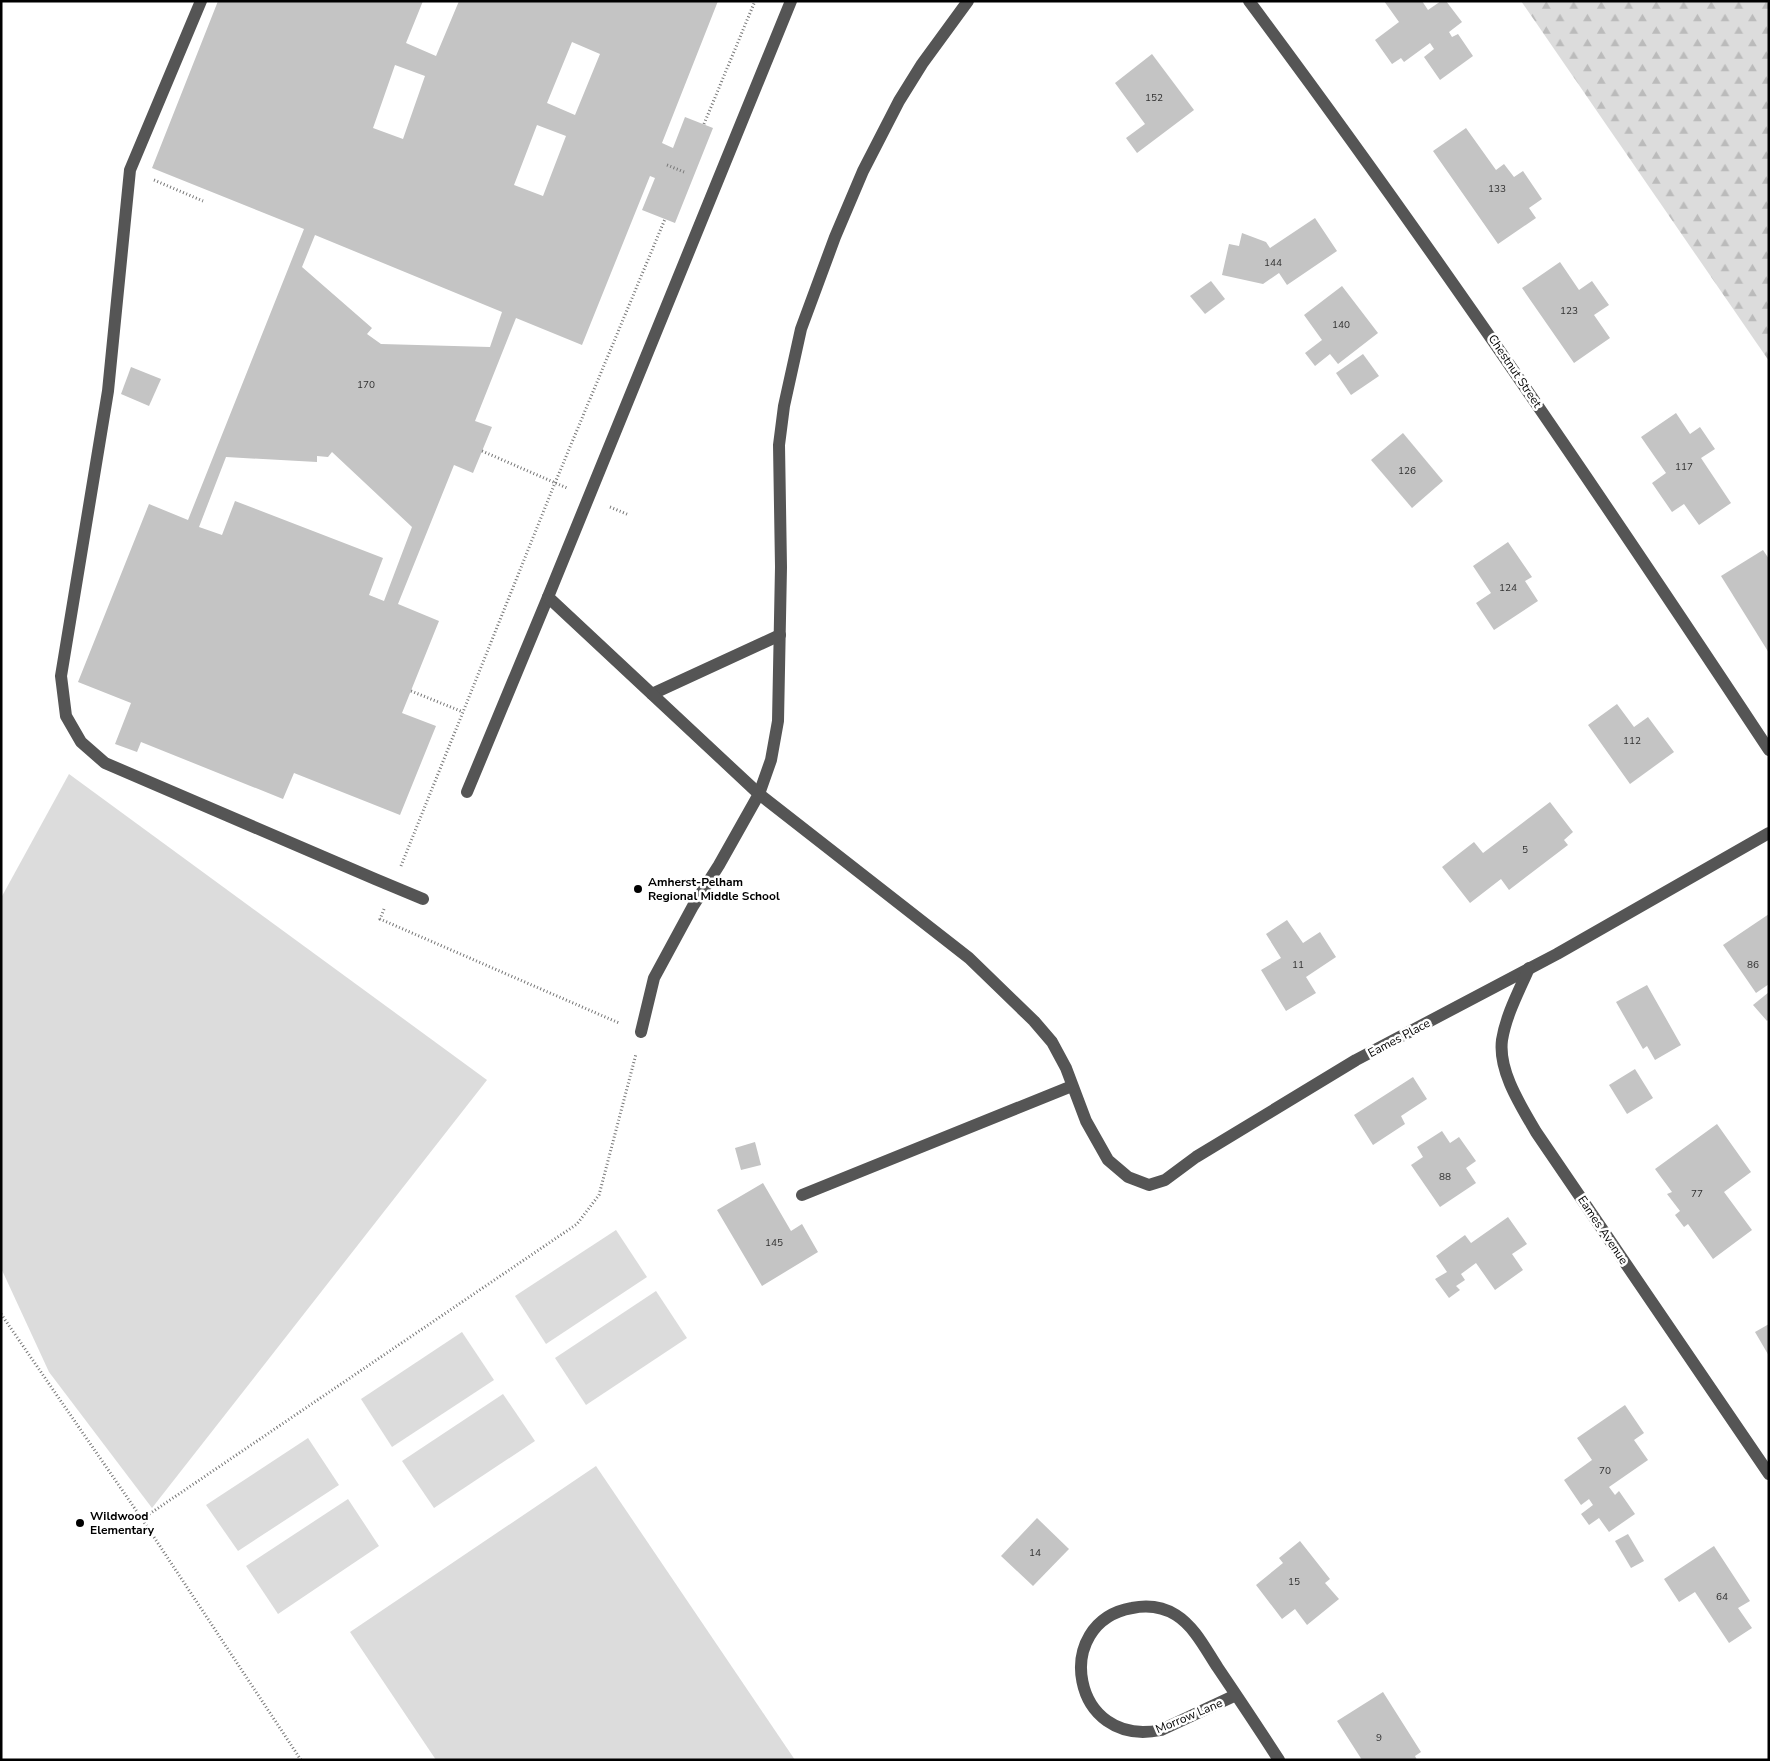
<svg xmlns="http://www.w3.org/2000/svg" width="1770" height="1761" font-family="'Nunito Sans',sans-serif">
<defs>
<pattern id="forest-firs" width="22" height="20" patternUnits="userSpaceOnUse" patternTransform="scale(1.25)"><rect width="22" height="20" fill="#dcdcdc"/><path d="M5 1l3.5 6h-7zM16 11l3.5 6h-7z" fill="#bbb"/></pattern>
</defs>
<rect width="100%" height="100%" fill="#fff"/>
<path fill="url(#forest-firs)" d="M1521,1H1769V361Z"/>
<g fill="#dcdcdc">
<path d="M69,774L487,1080L152,1508L49,1372L1,1268V898Z"/>
<path d="M616,1230L647,1277L546,1344L515,1296Z"/>
<path d="M656,1291L687,1338L586,1405L555,1358Z"/>
<path d="M462,1332L494,1380L392,1447L361,1399Z"/>
<path d="M503,1394L535,1441L434,1508L402,1461Z"/>
<path d="M308,1438L339,1485L238,1551L206,1505Z"/>
<path d="M596,1466L795,1760H436L350,1632Z"/>
<path d="M348,1499L379,1546L278,1614L246,1566Z"/>
</g>
<g fill="#c4c4c4" fill-rule="evenodd">
<path d="M218,1H423L406,43L436,56L459,1H718L662,143L673,148L685,117L713,128L675,223L642,210L655,178L650,176L582,345L516,318L475,421L492,427L473,473L454,465L398,604L439,621L402,713L436,726L400,815L294,773L283,799L141,742L137,752L115,744L131,703L78,682L149,504L188,520L304,229L152,168ZM572,42L600,54L575,115L547,103ZM395,65L425,76L403,139L373,128ZM537,125L566,136L543,196L514,185ZM315,235L502,312L490,347L381,344L367,334L372,328L302,267ZM332,452L412,527L384,601L369,595L383,558L235,501L222,535L199,527L226,457L317,462V456L328,457Z"/>
<path d="M1384,1H1422L1428,10L1441,1H1446L1462,22L1449,32L1452,37L1458,34L1473,56L1440,80L1424,57L1434,49L1430,43L1404,62L1401,58L1392,64L1375,40L1399,22Z"/>
<path d="M1152,54L1194,110L1137,153L1126,138L1145,124L1115,83Z"/>
<path d="M1466,128L1496,170L1504,164L1514,177L1523,171L1542,199L1529,208L1536,218L1498,244L1433,151Z"/>
<path d="M1315,218L1337,251L1287,285L1279,273L1263,284L1222,275L1229,244L1239,246L1242,233L1266,242L1270,248Z"/>
<path d="M1560,262L1579,290L1592,281L1609,305L1594,315L1610,338L1574,363L1522,288Z"/>
<path d="M1211,281L1225,299L1205,314L1190,296Z"/>
<path d="M1342,286L1378,333L1338,364L1330,354L1315,366L1305,353L1322,340L1304,315Z"/>
<path d="M1363,354L1379,376L1351,395L1336,373Z"/>
<path d="M131,367L161,379L149,406L121,394Z"/>
<path d="M1676,413L1690,434L1700,427L1715,449L1701,458L1731,503L1699,525L1684,504L1672,512L1652,483L1666,473L1641,437Z"/>
<path d="M1403,433L1443,481L1412,508L1371,460Z"/>
<path d="M1508,542L1532,577L1525,581L1538,601L1494,630L1476,603L1491,593L1473,566Z"/>
<path d="M1763,550L1769,559V653L1721,576Z"/>
<path d="M1617,704L1634,727L1648,717L1674,752L1630,784L1588,725Z"/>
<path d="M1550,802L1573,832L1564,840L1568,845L1509,890L1501,879L1470,903L1442,867L1474,842L1483,853Z"/>
<path d="M1769,914V984L1756,993L1723,945Z"/>
<path d="M1287,920L1303,943L1320,932L1336,957L1306,977L1316,993L1286,1011L1261,970L1281,958L1266,934Z"/>
<path d="M1647,985L1681,1045L1655,1060L1647,1046L1643,1049L1616,1002Z"/>
<path d="M1769,992V1019L1767,1021L1753,1005Z"/>
<path d="M1635,1069L1653,1098L1627,1114L1609,1085Z"/>
<path d="M1413,1077L1427,1099L1401,1116L1405,1124L1373,1145L1354,1115Z"/>
<path d="M1717,1124L1751,1172L1724,1192L1752,1230L1713,1259L1688,1224L1684,1227L1675,1215L1680,1211L1667,1194L1672,1192L1655,1169Z"/>
<path d="M1442,1131L1450,1143L1459,1137L1476,1161L1466,1168L1476,1183L1440,1207L1411,1165L1423,1157L1417,1147Z"/>
<path d="M755,1142L761,1165L741,1170L735,1148Z"/>
<path d="M763,1183L791,1231L802,1224L818,1252L762,1286L717,1210Z"/>
<path d="M1508,1217L1527,1244L1512,1254L1523,1270L1495,1290L1476,1263L1461,1274L1465,1280L1456,1286L1460,1290L1449,1298L1435,1279L1447,1272L1436,1256L1465,1235L1471,1243Z"/>
<path d="M1769,1324V1356L1755,1332Z"/>
<path d="M1625,1405L1644,1433L1634,1440L1648,1460L1609,1487L1615,1495L1619,1491L1635,1514L1609,1532L1599,1518L1589,1525L1581,1514L1593,1505L1589,1499L1581,1505L1564,1480L1592,1460L1577,1438Z"/>
<path d="M1037,1518L1069,1549L1033,1586L1001,1556Z"/>
<path d="M1628,1534L1644,1561L1631,1568L1615,1541Z"/>
<path d="M1300,1541L1330,1579L1325,1583L1339,1599L1307,1625L1295,1609L1282,1619L1256,1585L1283,1563L1279,1558Z"/>
<path d="M1714,1546L1750,1601L1738,1608L1752,1628L1729,1643L1695,1592L1679,1602L1664,1579Z"/>
<path d="M1383,1692L1421,1752L1415,1756L1417,1760H1362L1337,1721Z"/>
</g>
<g fill="none" stroke-linecap="round" stroke-linejoin="round">
<g stroke="#777" stroke-width="3" stroke-dasharray="1 2.5" stroke-linecap="butt">
<path d="M704,124L755,1"/>
<path d="M667,165L684,172"/>
<path d="M154,180L203,201"/>
<path d="M482,451L567,488"/>
<path d="M610,507L629,515"/>
<path d="M411,691L463,712"/>
<path d="M401,866L555,483L665,219"/>
<path d="M384,909L380,919L619,1023"/>
<path d="M1,1314L142,1519"/>
<path d="M301,1760L142,1519L577,1224L599,1195L636,1054"/>
</g>
<g stroke="#555" stroke-width="12">
<path d="M201,1L130,170L108,391L61,676L66,716L81,742L105,763L375,879L423,899"/>
<path d="M968,1L922,64L899,101L863,171L835,237L801,329L784,406L779,445L781,567L778,721L771,760L759,794L969,958L1034,1021L1052,1042L1066,1068L1086,1121L1108,1160L1128,1177L1149,1185L1165,1180L1196,1157L1356,1060L1557,954L1769,833"/>
<path d="M1249,1C1431,245 1601,496 1769,750"/>
<path d="M652,694L780,635"/>
<path d="M467,792L548,597"/>
<path d="M1529,968C1519,991 1506,1015 1502,1040C1498,1071 1521,1106 1536,1132L1769,1474"/>
<path d="M641,1032L654,978L693,906L719,865L759,794L548,597L791,1"/>
<path d="M802,1195L1072,1086"/>
<path d="M1236,1695L1161,1730C1071,1749 1051,1622 1132,1608C1147,1605 1163,1607 1176,1615C1195,1627 1206,1650 1218,1668C1239,1699 1259,1729 1279,1760"/>
</g>
</g>
<g fill="#000" stroke="#fff" stroke-width="2">
<circle cx="638" cy="889" r="5"/>
<circle cx="80" cy="1523" r="5"/>
</g>
<g text-anchor="middle" stroke-width="5" stroke-linejoin="round" paint-order="stroke">
<g font-size="10" fill="#313131">
<text x="1154" y="101">152</text>
<text x="1497" y="192">133</text>
<text x="1273" y="266">144</text>
<text x="1569" y="314">123</text>
<text x="1341" y="328">140</text>
<text x="366" y="388">170</text>
<text x="1684" y="470">117</text>
<text x="1407" y="474">126</text>
<text x="1508" y="591">124</text>
<text x="1632" y="744">112</text>
<text x="1525" y="853">5</text>
<text x="1298" y="968">11</text>
<text x="1753" y="968">86</text>
<text x="1445" y="1180">88</text>
<text x="1697" y="1197">77</text>
<text x="774" y="1246">145</text>
<text x="1605" y="1474">70</text>
<text x="1035" y="1556">14</text>
<text x="1294" y="1585">15</text>
<text x="1722" y="1600">64</text>
<text x="1379" y="1741">9</text>
</g>
<g font-size="12" fill="#000" stroke="#fff">
<text transform="translate(1515 371) rotate(56)" y="4">Chestnut Street</text>
<text transform="translate(1399 1038) rotate(-28)" y="4">Eames Place</text>
<text transform="translate(1603 1230) rotate(56)" y="4">Eames Avenue</text>
<text transform="translate(1189 1716) rotate(-23)" y="4">Morrow Lane</text>
</g>
<g font-size="12" font-weight="bold" fill="#000" stroke="#fff" text-anchor="start">
<text x="648" y="886">Amherst-Pelham<tspan x="648" dy="14">Regional Middle School</tspan></text>
<text x="90" y="1520">Wildwood<tspan x="90" dy="14">Elementary</tspan></text>
</g>
</g>
<rect width="1770" height="1761" fill="none" stroke="#000000" stroke-width="5"/>
</svg>
